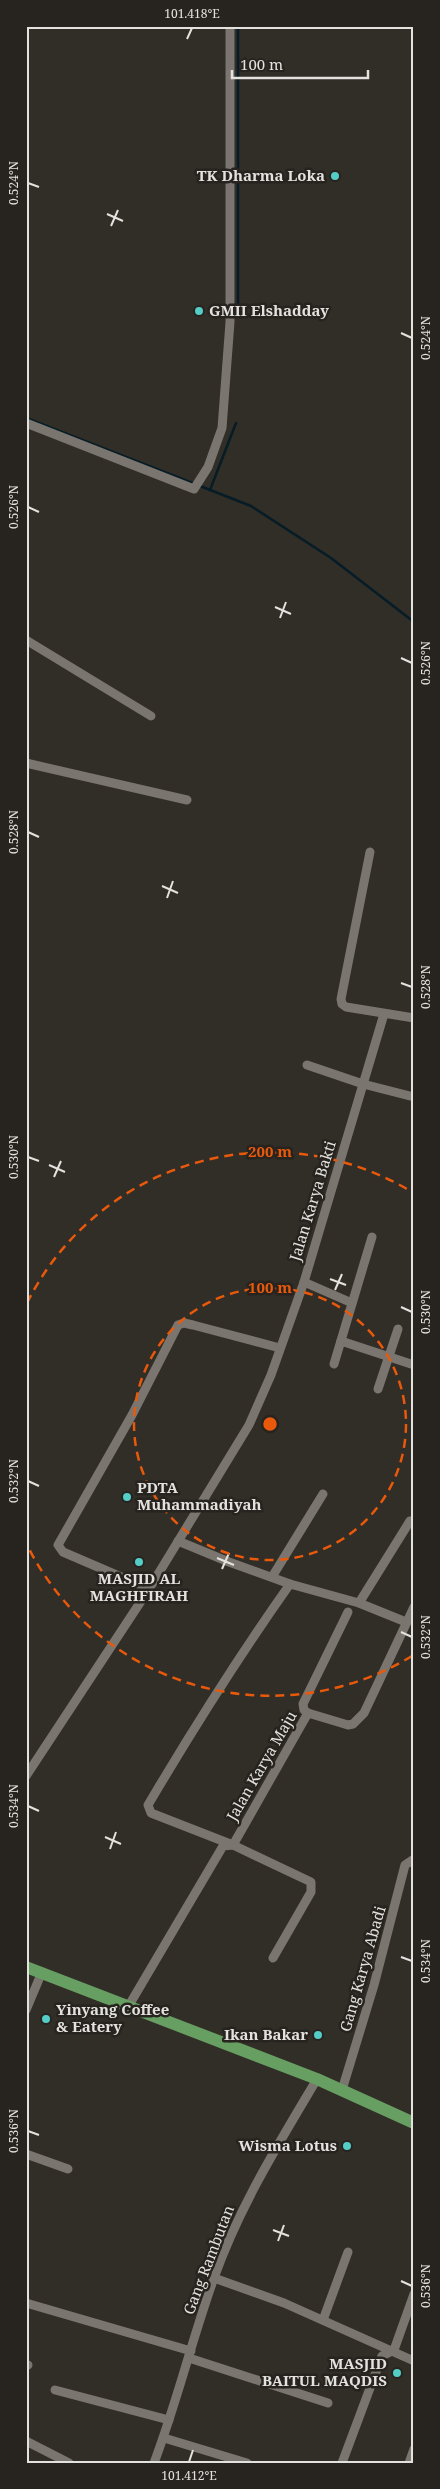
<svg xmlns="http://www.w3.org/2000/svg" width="440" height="2489" font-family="'Noto Serif',serif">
<rect width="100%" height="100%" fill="#312d27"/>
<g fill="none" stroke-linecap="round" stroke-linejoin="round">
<g stroke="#061c26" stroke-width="2.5">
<path d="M238,306V26"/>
<path d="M26,418L195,484"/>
<path d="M200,486L251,506L331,558L414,622"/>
<path d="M210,490L236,423"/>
</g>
<g stroke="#7a756e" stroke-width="9">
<path d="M26,423L194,489L208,467L222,428L230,322V26"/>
<path d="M26,640L151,716"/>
<path d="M26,763L187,800"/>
<path d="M370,852L341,999L342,1004L346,1007L414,1018"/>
<path d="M307,1065L363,1084L414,1097"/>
<path d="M304,1282L352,1303"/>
<path d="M341,1341L414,1365"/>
<path d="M334,1364L372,1237"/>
<path d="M378,1389L398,1329"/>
<path d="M178,1541L229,1562L290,1584L359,1603L406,1622"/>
<path d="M272,1577L323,1494"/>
<path d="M290,1584C239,1656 193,1729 148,1805L151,1813L233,1845L308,1713L348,1725L353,1724L364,1713L414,1607"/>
<path d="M149,1589L63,1552L58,1545L132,1415L178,1325L184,1323L193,1325L280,1348"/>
<path d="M359,1603L410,1521"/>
<path d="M308,1713L304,1710L303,1704L348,1612"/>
<path d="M26,1776L149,1589L249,1425L271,1375L304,1282L384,1014"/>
<path d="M128,2007L223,1846L233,1845L311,1882V1892L273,1958"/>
<path d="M26,2010L42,1972"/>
<path d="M342,2090L374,1985L405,1865L414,1859"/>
<path d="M26,2154L68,2169"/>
<path d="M214,2278L284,2303L414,2361"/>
<path d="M26,2303L191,2351"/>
<path d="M323,2320L348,2252"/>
<path d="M189,2358L328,2403"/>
<path d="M26,2364L28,2365"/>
<path d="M55,2390L169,2420"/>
<path d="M164,2438L247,2463"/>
<path d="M26,2441L69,2463"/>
<path d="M154,2463C177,2402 192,2339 214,2278C239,2207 279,2143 317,2079"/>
<path d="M342,2463L382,2356L394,2350L414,2294"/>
<path d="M409,2463L414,2449"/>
</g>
<path stroke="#679e61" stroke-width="12" d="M26,1967L317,2079L414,2123"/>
</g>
<path fill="none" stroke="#e4e2de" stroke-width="2" d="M187,39L192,28M28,183L39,187M107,214L123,221M111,226L118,210M401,333L412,338M28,507L39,512M275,607L291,614M280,618L286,602M401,658L412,663M28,832L39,837M162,886L178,893M167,898L173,881M401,983L412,987M28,1157L39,1161M49,1165L65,1172M54,1177L61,1161M330,1279L346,1285M335,1290L342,1274M401,1307L412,1312M28,1481L39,1486M217,1558L234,1565M222,1569L229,1553M401,1632L412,1637M28,1806L39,1811M105,1837L121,1844M110,1849L116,1832M401,1957L412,1961M28,2131L39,2135M273,2230L289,2236M278,2241L284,2225M401,2281L412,2286M189,2462L193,2450"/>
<g fill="none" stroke="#e8590c" stroke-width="2.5" stroke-dasharray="9 6">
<circle cx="270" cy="1424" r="136"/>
<path d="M412 1656A272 272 0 0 1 27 1545M27 1303A272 272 0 0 1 412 1192"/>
</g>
<g fill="#54cdc7" stroke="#27231e" stroke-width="2">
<circle cx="335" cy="176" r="5"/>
<circle cx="199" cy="311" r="5"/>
<circle cx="127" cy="1497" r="5"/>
<circle cx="139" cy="1562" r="5"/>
<circle cx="46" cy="2019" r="5"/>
<circle cx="318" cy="2035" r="5"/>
<circle cx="347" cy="2146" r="5"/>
<circle cx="397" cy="2373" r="5"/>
</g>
<g text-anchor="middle" stroke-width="5" stroke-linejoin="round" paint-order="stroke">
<g font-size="15" font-weight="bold" fill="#e4e2de" stroke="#27231e" text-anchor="end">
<text x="325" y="181">TK Dharma Loka</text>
<text x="209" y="316" text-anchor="start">GMII Elshadday</text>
<text x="137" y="1493" text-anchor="start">PDTA<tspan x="137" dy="17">Muhammadiyah</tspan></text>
<text x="139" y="1584" text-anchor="middle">MASJID AL<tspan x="139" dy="17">MAGHFIRAH</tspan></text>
<text x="56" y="2015" text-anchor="start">Yinyang Coffee<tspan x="56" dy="17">&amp; Eatery</tspan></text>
<text x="308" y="2040">Ikan Bakar</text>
<text x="337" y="2151">Wisma Lotus</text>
<text x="387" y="2369">MASJID<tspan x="387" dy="17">BAITUL MAQDIS</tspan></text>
</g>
<g font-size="15" fill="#e4e2de" stroke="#27231e">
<text transform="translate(313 1201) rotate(-73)" y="5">Jalan Karya Bakti</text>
<text transform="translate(262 1766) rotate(-60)" y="5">Jalan Karya Maju</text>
<text transform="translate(363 1969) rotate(-74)" y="5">Gang Karya Abadi</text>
<text transform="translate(209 2260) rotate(-69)" y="5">Gang Rambutan</text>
</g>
</g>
<circle cx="270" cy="1424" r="8" fill="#e8590c" stroke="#27231e" stroke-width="2.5"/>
<g font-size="15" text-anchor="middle" font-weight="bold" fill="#e8590c" stroke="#27231e" stroke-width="5" stroke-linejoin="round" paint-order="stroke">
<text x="270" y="1157">200 m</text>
<text x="270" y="1293">100 m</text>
</g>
<rect width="440" height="2489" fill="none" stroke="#27231e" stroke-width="55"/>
<path d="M232 70v8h136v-8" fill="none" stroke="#e4e2de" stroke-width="2.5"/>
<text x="240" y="70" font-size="15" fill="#e4e2de" stroke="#27231e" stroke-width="4" paint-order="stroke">100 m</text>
<rect x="28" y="28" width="384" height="2434" fill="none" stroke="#e4e2de" stroke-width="2"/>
<g font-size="12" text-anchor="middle" fill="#e4e2de">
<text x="192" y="18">101.418°E</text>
<text transform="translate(14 183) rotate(-90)" y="4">0.524°N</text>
<text transform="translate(426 338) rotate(-90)" y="4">0.524°N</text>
<text transform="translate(14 507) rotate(-90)" y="4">0.526°N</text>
<text transform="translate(426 663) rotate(-90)" y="4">0.526°N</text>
<text transform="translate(14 832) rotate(-90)" y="4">0.528°N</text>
<text transform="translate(426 987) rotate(-90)" y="4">0.528°N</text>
<text transform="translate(14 1157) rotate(-90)" y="4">0.530°N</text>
<text transform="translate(426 1312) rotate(-90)" y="4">0.530°N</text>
<text transform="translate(14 1481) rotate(-90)" y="4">0.532°N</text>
<text transform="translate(426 1637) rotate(-90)" y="4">0.532°N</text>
<text transform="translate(14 1806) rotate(-90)" y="4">0.534°N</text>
<text transform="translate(426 1961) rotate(-90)" y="4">0.534°N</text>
<text transform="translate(14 2131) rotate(-90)" y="4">0.536°N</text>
<text transform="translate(426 2286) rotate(-90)" y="4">0.536°N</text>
<text x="189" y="2480">101.412°E</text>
</g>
</svg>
